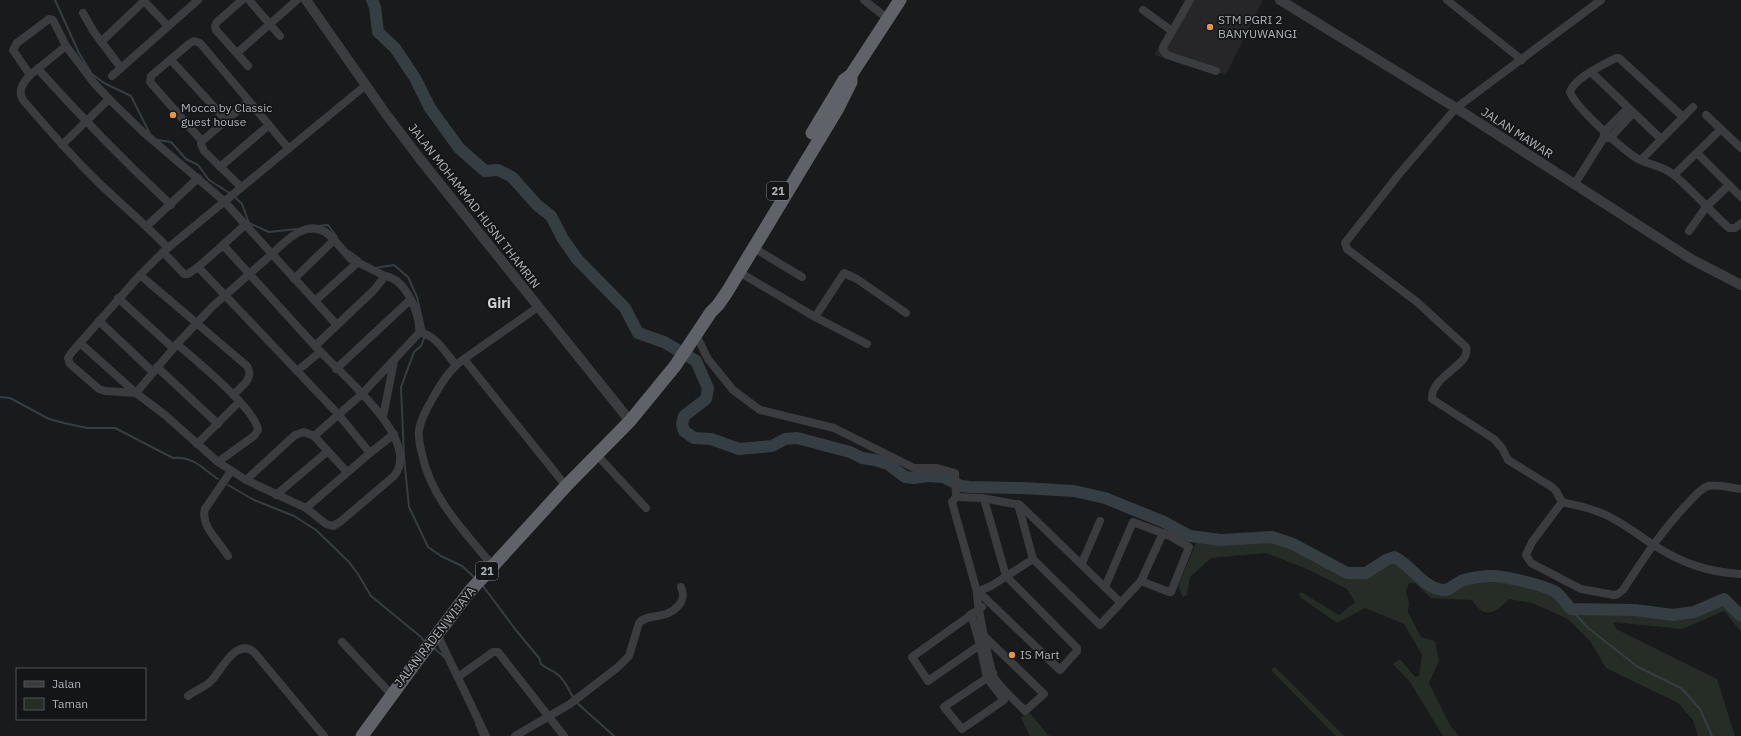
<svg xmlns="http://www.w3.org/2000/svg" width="1741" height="736" font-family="'IBM Plex Sans',sans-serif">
<rect width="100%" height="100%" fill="#191a1b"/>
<path fill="#262628" d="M1187,0H1263L1226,75L1154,55Z"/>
<g fill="#262d26">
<path d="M1272,537L1293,544L1347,573H1366L1386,560L1394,557C1413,566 1419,585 1442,590C1451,591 1456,582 1464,580C1472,578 1483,576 1491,576C1505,576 1542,585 1554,591C1561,595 1566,604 1571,609L1635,610L1673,615L1694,612L1724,599L1741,616V632L1724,611L1682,629L1613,622L1616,629L1717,679L1735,736H1698L1693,720L1678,703L1606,668L1590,641L1568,619L1532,603L1509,599C1495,613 1485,621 1472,600L1431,598L1415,583H1409L1406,591L1409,603L1408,612L1421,637L1435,641L1439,661L1429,683L1450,725L1459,736H1443L1410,682L1393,664L1400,659L1415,677L1419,676L1422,655L1404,624L1365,608L1337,623L1300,597L1299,594L1301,592L1339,615L1355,602L1347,589L1307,569L1266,553L1211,558L1190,577L1187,595L1183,597L1180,591L1179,584L1198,538L1221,540Z"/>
<path d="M1275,667L1344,736H1336L1271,670Z"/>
<path d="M1029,712L1048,735L1051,736H1030L1021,718Z"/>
</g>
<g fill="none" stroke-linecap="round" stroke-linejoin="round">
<g stroke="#343e43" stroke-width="2">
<path d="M55,0L79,53L92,74L104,83L131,96L150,134"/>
<path d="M158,140L171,142L186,159L198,165L209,180L231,194"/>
<path d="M234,196L242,204L249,223L269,232L297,229"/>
<path d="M319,226L328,225L337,237"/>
<path d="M349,251L360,259"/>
<path d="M375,268L394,265L408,277L417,297L425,332"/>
<path d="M425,336L421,346L414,352L401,387L404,457L409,507L428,547L441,556L462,566L474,577"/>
<path d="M0,397L10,398L49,419L64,423L87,428H115L173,458C193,456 202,468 218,479"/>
<path d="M228,485L254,500L294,516L316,530L349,562L358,574L371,596L421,637L424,641"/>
<path d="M483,586L515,629L539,658L541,664C548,670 557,671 562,679C567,684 569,692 574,698"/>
<path d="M1571,609L1588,628L1638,667L1681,688L1700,709L1712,736"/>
<path d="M435,649L444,657"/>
<path d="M576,702L614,736"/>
<path d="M476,724L481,736"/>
</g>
<path stroke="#343e43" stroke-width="12" d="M372,0L375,7L378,32L395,48L415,78L430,108L459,148L485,171L498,170L512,177L537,205L551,216L563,239L577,259L625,308L638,333L664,342L696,361L708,388L706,399L684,416L682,424L684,431L694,438L711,439L739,449L772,446L785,439L797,438L850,452L862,458L875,460L888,464L905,477L914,478L928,476L943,477L961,486L970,487L1022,488L1074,491L1105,498L1164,522L1190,536L1221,540L1272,537L1293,544L1347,573H1366L1386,560L1394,557C1413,566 1419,585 1442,590C1451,591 1456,582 1464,580C1472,578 1483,576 1491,576C1505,576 1542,585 1554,591C1561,595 1566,604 1571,609L1635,610L1673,615L1694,612L1724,599L1741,616"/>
<g stroke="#3b3c40" stroke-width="8">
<path d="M242,0L217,22L215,26L216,30L248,66"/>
<path d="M249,0L280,36"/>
<path d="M864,0L888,19"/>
<path d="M1190,0L1163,47V50L1167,55L1216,71"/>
<path d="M1447,0L1522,60"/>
<path d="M144,1L168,26"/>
<path d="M1143,10L1172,31"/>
<path d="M83,13L94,32L121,68"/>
<path d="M101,42L145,0"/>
<path d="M66,46L30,75L13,50L17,43L49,19L53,20L66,46L94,83L109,99L143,132L224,201L272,254L213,306L177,344"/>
<path d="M237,53L297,0"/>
<path d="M171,60L226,120"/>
<path d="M38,69C81,117 123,160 171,205"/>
<path d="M1591,72L1661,139"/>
<path d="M30,75C24,82 17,90 23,100C47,128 72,157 99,183C122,205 146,225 168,248"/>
<path d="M112,76L198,0"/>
<path d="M1706,115L1741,148"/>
<path d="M1683,117L1619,58H1616C1603,65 1574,78 1570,92C1575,107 1626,153 1640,160C1652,166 1662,165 1674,175C1693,191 1710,211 1729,228H1735L1741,223"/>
<path d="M1607,138L1611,137L1633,113"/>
<path d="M202,141L150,82L151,76L190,43L194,41L200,43L249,101"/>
<path d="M62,145L109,99"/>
<path d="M1697,153L1741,197"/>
<path d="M1641,160L1693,107"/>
<path d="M220,167L269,125"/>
<path d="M1674,175L1721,129"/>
<path d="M1574,185L1603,139L1605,131L1628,108"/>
<path d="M241,187L204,151L201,144L202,141L249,101L288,148"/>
<path d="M147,226L198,178"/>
<path d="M1689,231L1706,207L1729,185"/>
<path d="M334,240C313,214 289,237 272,254L337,325"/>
<path d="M223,245L246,224"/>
<path d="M754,248L802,277"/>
<path d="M163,252L184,274H188L198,267L338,414L370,453L394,434"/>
<path d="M198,267L223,245L315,346L374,290L385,276C406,279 421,315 419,333"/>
<path d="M739,272L815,317L867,344"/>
<path d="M140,275L247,366C255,378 241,387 233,395"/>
<path d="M294,279L334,240L351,259L385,276"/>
<path d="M118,298L173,348"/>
<path d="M315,301L357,263"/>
<path d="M538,307L464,359L566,486"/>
<path d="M815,317L844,273L857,279L906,313"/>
<path d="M99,321L153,372"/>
<path d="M696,335L708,359L733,390L760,410L834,428L914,468H937L955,473L956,497L982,498L1020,505L1120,602"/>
<path d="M80,343L136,393L177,344C195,360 255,408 258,430L254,436L218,462L165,415L136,393L105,391L99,389L70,364L68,358L72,352L140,275L163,252L366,85"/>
<path d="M464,359C450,369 442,382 434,396C428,406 421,418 419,430C418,438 420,446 422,454C431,498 464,531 492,565"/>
<path d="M157,367L218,424"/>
<path d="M336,369L410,300"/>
<path d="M297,371L320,352"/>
<path d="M383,417L394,361"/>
<path d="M314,436L362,394L419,333C435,333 446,354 456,365"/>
<path d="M197,444L239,402"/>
<path d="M597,455L646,508"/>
<path d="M218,462L246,480L306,508L326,524L333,526L340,522L394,476C424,440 337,371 315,346"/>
<path d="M246,480L295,435L304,432L314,436L347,472"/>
<path d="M1741,489C1731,488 1718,484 1708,486C1700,489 1694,497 1689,502C1663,529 1643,559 1623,590L1618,594L1614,595L1581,589L1531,563L1526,555L1532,542L1562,502C1576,505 1592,508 1606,515C1623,523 1637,534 1652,544C1681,563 1707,572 1741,574"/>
<path d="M276,495L328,451"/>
<path d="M956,497L952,502L977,592L991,586L1033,559L1100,625L1141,581L1169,592H1171L1189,547L1170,536L1133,522L1105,587"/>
<path d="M1562,502L1556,491L1552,487L1508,460L1502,448L1494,439L1432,399C1430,376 1472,365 1466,347L1417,302L1347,249L1345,243L1400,173L1456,108L1601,0"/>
<path d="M1018,504L1033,559"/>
<path d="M306,508L370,453"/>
<path d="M228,556C220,542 200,526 205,509L231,471"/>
<path d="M1082,563L1100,521"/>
<path d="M1141,581L1163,533"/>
<path d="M977,592L985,598L1060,670L1077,651V648L1006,576L984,499"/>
<path d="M977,592C976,600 990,669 994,677C999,687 1017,702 1025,711L1044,694L984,636"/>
<path d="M982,607L912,657L928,681L980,645L987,678L993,673"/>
<path d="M971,614L980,645"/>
<path d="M437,634L486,736"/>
<path d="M342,642L391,694"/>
<path d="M458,677L493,652H498L564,736"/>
<path d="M987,678L1004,700L962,729L944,707Z"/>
<path d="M188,696C195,690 204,688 211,681C221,671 236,637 254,652L324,736"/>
<path d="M515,736L570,704L618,667L629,656L639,623C648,612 666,621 679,605C684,599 684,594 681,587"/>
</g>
<g stroke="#3b3c40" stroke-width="10">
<path d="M306,0L386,114L420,159L630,421"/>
<path d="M1280,0L1456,108L1691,259L1741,285"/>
</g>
<g stroke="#5f6268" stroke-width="13">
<path d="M812,133L844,80L851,75L900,0"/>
<path d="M362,736L416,662L470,591L566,486L630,421L675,366L711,312L718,305L727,292L837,110L851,82V75"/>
</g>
</g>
<g fill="#e0974d" stroke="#141516" stroke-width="1.5">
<circle cx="1210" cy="27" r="4"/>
<circle cx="173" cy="115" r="4"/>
<circle cx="1012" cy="655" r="4"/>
</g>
<g text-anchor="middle" stroke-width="3.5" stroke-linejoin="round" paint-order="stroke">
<g fill="#141516" stroke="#7f8488" stroke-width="1">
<rect x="767" y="182" width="22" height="18" rx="3"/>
<rect x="476" y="562" width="22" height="18" rx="3"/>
</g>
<g font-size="11" font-weight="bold" fill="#adb3b9">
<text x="778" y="195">21</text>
<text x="487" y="575">21</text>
</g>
<g font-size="12" fill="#adb3b9" stroke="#141516" text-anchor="start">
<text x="1218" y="24">STM PGRI 2<tspan x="1218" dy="14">BANYUWANGI</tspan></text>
<text x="181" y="112">Mocca by Classic<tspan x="181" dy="14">guest house</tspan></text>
<text x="1020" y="659">IS Mart</text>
</g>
<g font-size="12" fill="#adb3b9" stroke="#141516">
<text transform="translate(1517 133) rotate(33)" y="4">JALAN MAWAR</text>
<text transform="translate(474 206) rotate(52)" y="4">JALAN MOHAMMAD HUSNI THAMRIN</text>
<text transform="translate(435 637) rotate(-52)" y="4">JALAN RADEN WIJAYA</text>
</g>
<g font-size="14" font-weight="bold" fill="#ced1d6" stroke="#141516">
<text x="499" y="308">Giri</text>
</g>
</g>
<rect x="16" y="668" width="130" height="52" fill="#141516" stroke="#515457"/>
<rect x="24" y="681" width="20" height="6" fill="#3b3c40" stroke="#515457"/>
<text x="52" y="688" font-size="12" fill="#adb3b9">Jalan</text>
<rect x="24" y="698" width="20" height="12" fill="#262d26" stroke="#515457"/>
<text x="52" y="708" font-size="12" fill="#adb3b9">Taman</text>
</svg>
